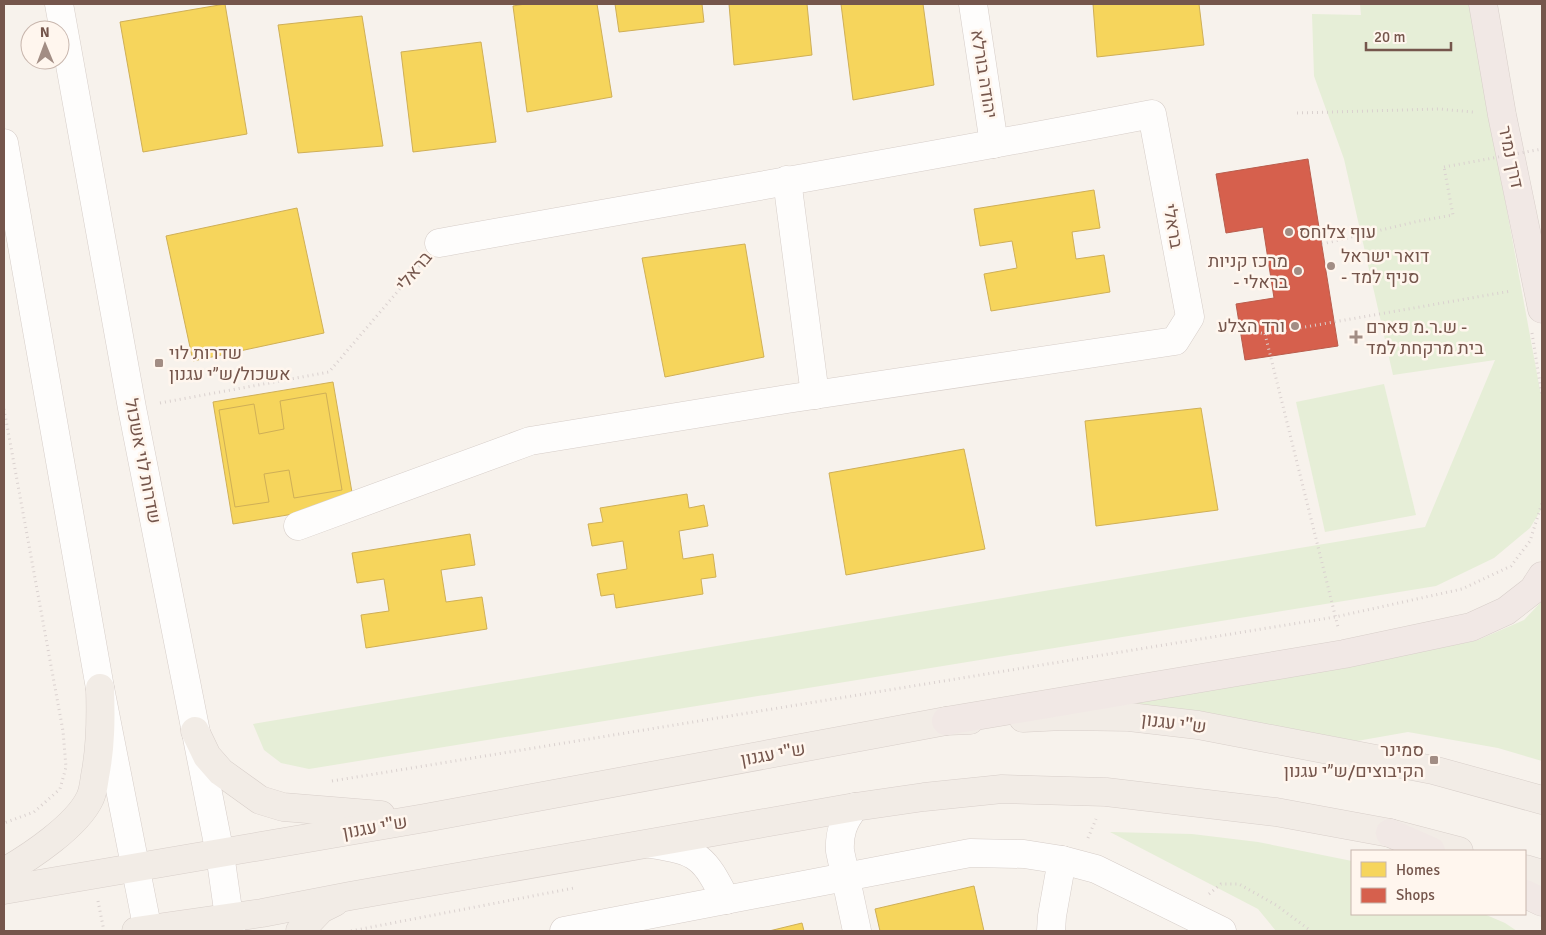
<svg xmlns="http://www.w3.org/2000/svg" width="1546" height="935" font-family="Signika,Heebo,sans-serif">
<rect width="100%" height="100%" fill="#f7f2ec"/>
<g fill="#e6eed7">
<path d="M1360,4H1469L1542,401V508L1530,528L1494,558L1436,586L309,769L281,763L264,750L253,724L1425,527L1495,360L1393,375L1344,159L1314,76L1312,14L1361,15Z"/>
<path d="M1384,384L1416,515L1325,532L1296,402Z"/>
<path d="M1542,601V761L1498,748L1408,732L1357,741L1197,713L1107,701L1347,667L1478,640L1524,620Z"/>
<path d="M1110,832L1192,834L1258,842L1352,861V914H1484L1505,923L1517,931H1276L1258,909Z"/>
</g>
<g fill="#f6d55c" stroke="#cfaf57">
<path d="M225,4L247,134L143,152L120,22Z"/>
<path d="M525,4H597L612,97L527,112L513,6Z"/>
<path d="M615,4H702L704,22L619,32Z"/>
<path d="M729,4H807L812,55L734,65Z"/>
<path d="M841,4H923L934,85L853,100Z"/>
<path d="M1093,4H1199L1204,45L1097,57Z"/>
<path d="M362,16L383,146L298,153L278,25Z"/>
<path d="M481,42L496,142L413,152L401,52Z"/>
<path d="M1094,190L1100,228L1072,232L1076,259L1104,255L1110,292L991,311L984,274L1017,268L1012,241L980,246L974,209Z"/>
<path d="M297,208L324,333L193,361L166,236Z"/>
<path d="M745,244L764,357L665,377L642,258Z"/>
<path d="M333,382L354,504L233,524L213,402Z"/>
<path d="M326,393L342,490L294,498L289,470L264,474L269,502L235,507L219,410L254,404L259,434L284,429L280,401Z"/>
<path d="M1201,408L1218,510L1096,526L1085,421Z"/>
<path d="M964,449L985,549L846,575L829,473Z"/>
<path d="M687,494L689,508L704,505L708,526L679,531L683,559L713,554L716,577L701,579L703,594L616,608L614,594L601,596L597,574L627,569L623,541L592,546L588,524L603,522L600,508Z"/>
<path d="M470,534L475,565L441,570L446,602L482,597L487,629L366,648L361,615L389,611L384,579L357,583L352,553Z"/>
<path d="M974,886L984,931H880L875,909Z"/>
<path d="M802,923L804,931H769Z"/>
</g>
<path fill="#d6604d" stroke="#b95d4d" d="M1308,159L1338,346L1245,360L1236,304L1274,298L1263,227L1226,233L1216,174Z"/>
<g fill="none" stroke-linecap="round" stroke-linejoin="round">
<g stroke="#d6cdc8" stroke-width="29">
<g id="minor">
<path d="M59,4L132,408L220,854L231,931"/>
<path d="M973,4L994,144"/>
<path d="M4,143L100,688L148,931"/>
<path d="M787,180L815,395"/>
<path d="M298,526L530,441L787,399L1175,341L1190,317L1152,114C915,160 677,200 439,243"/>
<path d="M855,807C843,821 839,834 840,851L857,931"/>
<path d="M650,844C699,851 704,857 726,900"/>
<path d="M564,931L970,853L1024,854L1062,860L1096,869L1222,931"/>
<path d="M1051,931L1052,916L1062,860"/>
</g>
</g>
<g stroke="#d8cfca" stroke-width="29">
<g id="major">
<path d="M1023,718L1063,716L1129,717L1198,725L1433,770L1542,800"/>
<path d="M195,731L207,756L221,772L260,800L283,807L381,815"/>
<path d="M1525,869L1542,874"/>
<path d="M4,872C30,857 77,826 90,798C93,792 94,783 95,776C101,746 101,718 100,688"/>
<path d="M4,890L425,818L946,721L970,720"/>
<path d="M136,931L262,913L350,896L855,807L924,797L1002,789L1106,792L1276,812L1390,833L1459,851"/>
<path d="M300,931L321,909L335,902"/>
</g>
</g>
<g stroke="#d8cfca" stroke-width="29">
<g id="highway">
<path d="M1483,4L1502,115L1542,309"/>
<path d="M946,721L1344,654L1471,627L1506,611L1533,590L1542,576"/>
<path d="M1390,833L1431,851"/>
<path d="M1525,894L1542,902"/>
</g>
</g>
<g stroke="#dad1cf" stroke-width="3" stroke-dasharray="1 4" stroke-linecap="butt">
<path d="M1297,113L1439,109L1473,112"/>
<path d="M1322,244L1419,221L1453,215L1444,167"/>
<path d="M1217,323L1265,334L1511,291"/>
<path d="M1532,333L1542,396"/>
<path d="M1265,334L1338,627"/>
<path d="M160,403L329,372L421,264"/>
<path d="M4,409L63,731L66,767L60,789L34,812L4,823"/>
<path d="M332,781L1335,617L1462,589L1511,566L1530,541L1542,503"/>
<path d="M1088,838L1096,819"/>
<path d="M1209,894L1221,884H1239L1276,905L1311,931"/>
<path d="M98,901L104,931"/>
<path d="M351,931L574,888"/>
</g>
<use href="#minor" stroke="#fefdfc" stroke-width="28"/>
<use href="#major" stroke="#f2ece6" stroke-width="28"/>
<use href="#highway" stroke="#f1e8e5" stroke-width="28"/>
<path stroke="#dad1cf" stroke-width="3" stroke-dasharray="1 4" stroke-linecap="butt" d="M1444,167L1542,149"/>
</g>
<g fill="#a28d84" stroke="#fff6ee" stroke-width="2">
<circle cx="1289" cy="232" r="5"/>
<circle cx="1331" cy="266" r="5"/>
<circle cx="1298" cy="271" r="5"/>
<circle cx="1295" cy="326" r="5"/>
<path d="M1353.5 329.5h5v5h5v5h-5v5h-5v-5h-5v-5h5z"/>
<rect x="154" y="358" width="10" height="10" rx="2.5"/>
<rect x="1429" y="755" width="10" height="10" rx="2.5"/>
</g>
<g text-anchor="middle" stroke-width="5" stroke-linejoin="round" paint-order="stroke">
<g font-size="18" fill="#75564c" stroke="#fff6ee">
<text transform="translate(984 74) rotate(81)" y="6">יהודה בורלא</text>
<text transform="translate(1511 157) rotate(78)" y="6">דרך נמיר</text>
<text transform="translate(1173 226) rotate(80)" y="6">בראלי</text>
<text transform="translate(414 271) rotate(-50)" y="6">בראלי</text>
<text transform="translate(143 461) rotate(79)" y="6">שדרות לוי אשכול</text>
<text transform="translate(1174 723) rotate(7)" y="6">ש''י עגנון</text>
<text transform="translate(773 754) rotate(-10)" y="6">ש''י עגנון</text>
<text transform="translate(375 827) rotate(-10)" y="6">ש''י עגנון</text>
</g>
<g font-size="18" fill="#75564c" stroke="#fff6ee" text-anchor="start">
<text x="1299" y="238">עוף צלוחס</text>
<text x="1341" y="262">דואר ישראל<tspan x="1341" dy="21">- סניף למד</tspan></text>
<text x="1288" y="267" text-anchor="end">מרכז קניות<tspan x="1288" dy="21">- בראלי</tspan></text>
<text x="1285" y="332" text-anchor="end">ורד הצלע</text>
<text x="1366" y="333">ש.ר.מ פארם -<tspan x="1366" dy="21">בית מרקחת למד</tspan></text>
<text x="169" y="359">שדרות לוי<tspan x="169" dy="21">אשכול/ש״י עגנון</tspan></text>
<text x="1424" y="756" text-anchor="end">סמינר<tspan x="1424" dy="21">הקיבוצים/ש״י עגנון</tspan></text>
</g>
</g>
<rect width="1546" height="935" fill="none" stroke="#75564c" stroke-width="10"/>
<rect x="1351" y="850" width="175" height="65" fill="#fff6ee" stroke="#c8b6ad"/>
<rect x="1361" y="862" width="25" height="15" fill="#f6d55c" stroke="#c8b6ad"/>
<text x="1396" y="875" font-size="15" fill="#75564c">Homes</text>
<rect x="1361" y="888" width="25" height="15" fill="#d6604d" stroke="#c8b6ad"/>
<text x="1396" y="900" font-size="15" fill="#75564c">Shops</text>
<g transform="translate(45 45) rotate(359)"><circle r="24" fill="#fff6ee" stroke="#c8b6ad"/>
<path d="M0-4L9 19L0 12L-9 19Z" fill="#a28d84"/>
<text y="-8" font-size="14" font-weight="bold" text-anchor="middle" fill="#75564c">N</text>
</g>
<path d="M1366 42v8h85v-8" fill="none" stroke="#75564c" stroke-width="2.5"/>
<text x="1374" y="42" font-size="15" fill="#75564c" stroke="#fff6ee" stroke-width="4" paint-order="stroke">20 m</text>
</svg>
